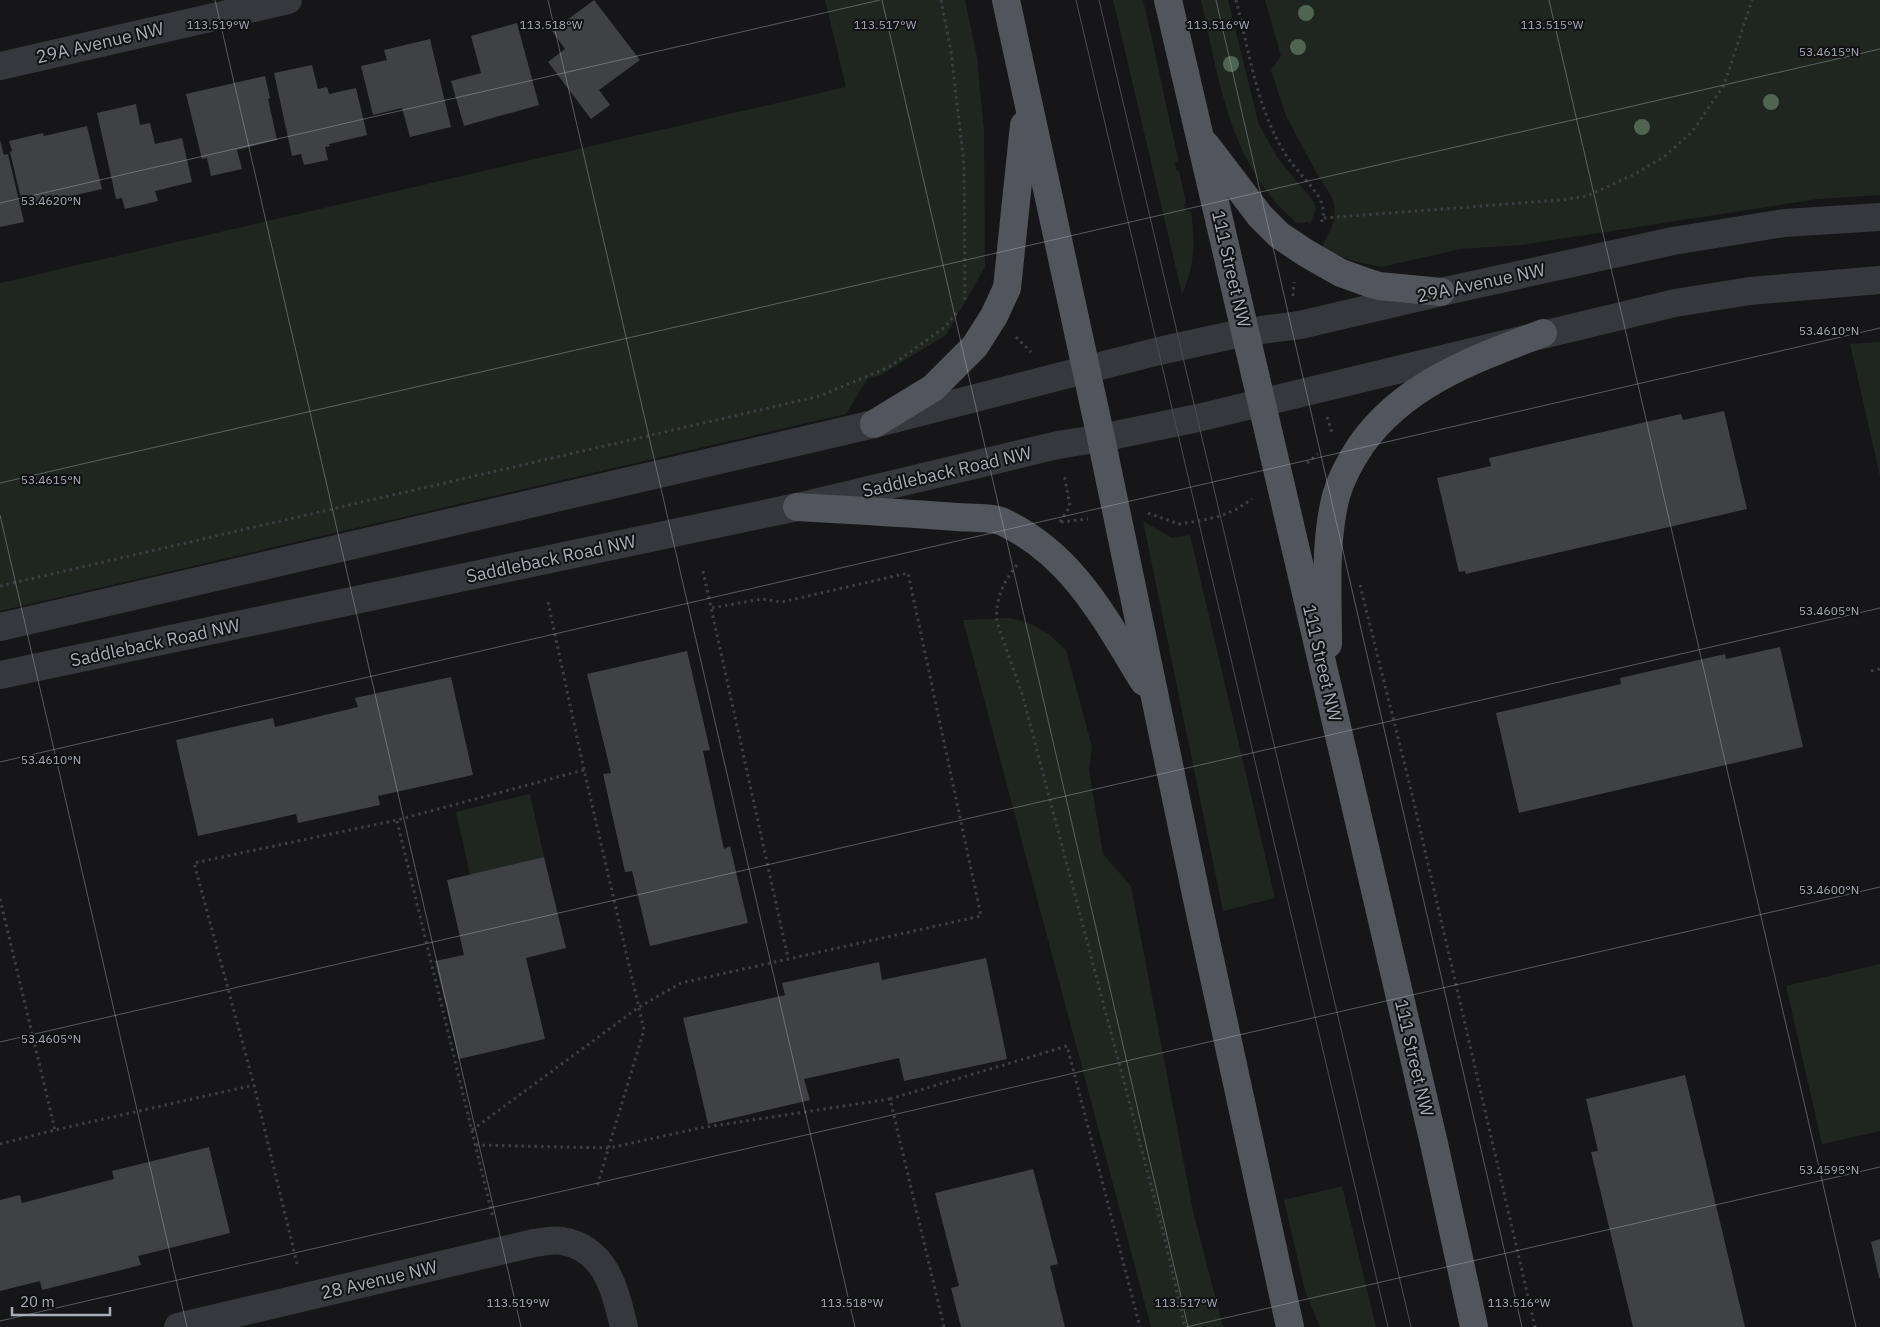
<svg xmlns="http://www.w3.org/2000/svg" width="1880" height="1327" font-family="'IBM Plex Sans',sans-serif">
<rect width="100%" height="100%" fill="#161618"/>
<g fill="#1e261f">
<path d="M825,0H965L977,57L984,131L985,267L946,335L881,375L868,378L846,414L0,611V283L846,87Z"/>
<path d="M1113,0H1143C1156,54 1166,108 1179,162L1175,163L1177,171H1179L1186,203L1184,204L1185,211H1191C1195,241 1195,266 1182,294Z"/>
<path d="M1201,0H1228L1259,125L1279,160L1314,202L1316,209L1310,224L1308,222L1296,223C1290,216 1283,211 1277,204C1227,148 1217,70 1201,0Z"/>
<path d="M1265,0H1880V195L1818,199L1521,245L1460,249L1382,267L1353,261L1324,249L1323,244C1332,227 1337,221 1333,200L1329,192L1317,174L1286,116L1271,70L1281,56Z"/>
<path d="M1880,342V476L1850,344Z"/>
<path d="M1143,521L1172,538L1190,535L1275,898L1223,911Z"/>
<path d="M1010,618L1029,623L1049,634L1066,650L1092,747L1089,770L1103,854L1131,886L1193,1211L1223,1327H1151L963,620Z"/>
<path d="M530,794L544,857L470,875L456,812Z"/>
<path d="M1880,964V1131L1822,1144L1786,986Z"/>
<path d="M1342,1186L1376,1327H1320L1305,1291L1284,1200Z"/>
</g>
<g fill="#404145">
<path d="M594,0L640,60L599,90L610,105L591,119L548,62L565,49L552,31Z"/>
<path d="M517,23L539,105L464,126L451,81L481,73L471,36Z"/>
<path d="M430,39L451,127L410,137L402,108L373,115L361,66L387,60L384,50Z"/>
<path d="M312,65L318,89L327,87L329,94L356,88L367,135L329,144L330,146L325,147L328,160L304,165L301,154L292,156L274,73Z"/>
<path d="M265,76L270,98L268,99L277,140L237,150L242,169L211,176L207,158L202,159L186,94Z"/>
<path d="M136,104L140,125L150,123L155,144L182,138L192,182L155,191L158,201L125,209L122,198L116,199L97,113Z"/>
<path d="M87,126L102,189L23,207L10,152L12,151L9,141L43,133L44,136Z"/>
<path d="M0,140L4,155L8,154L24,222L0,227Z"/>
<path d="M1724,411L1747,509L1466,574L1465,571L1459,572L1437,478L1491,466L1489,458L1681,414L1683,420Z"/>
<path d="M1780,647L1803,747L1519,813L1496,713L1621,684L1620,678L1725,654L1726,659Z"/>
<path d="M687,651L710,750L703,751L724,849L730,846L748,923L650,946L632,871L625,872L603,774L611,773L587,674Z"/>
<path d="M451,677L473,775L378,796L380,805L298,823L296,814L198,836L176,740L273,718L275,727L358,707L355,698Z"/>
<path d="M544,857L566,948L526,958L545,1039L459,1059L435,961L464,955L447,880Z"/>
<path d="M986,958L1007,1059L904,1081L899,1058L804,1079L810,1100L708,1124L683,1018L785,995L782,983L879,962L882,980Z"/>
<path d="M1685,1075L1745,1327H1633L1591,1152L1598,1151L1586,1099Z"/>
<path d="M209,1147L230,1233L138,1256L141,1265L42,1290L40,1281L0,1291V1200L20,1195L22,1203L114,1179L112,1171Z"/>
<path d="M1033,1169L1058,1264L1050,1266L1065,1327H961L951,1288L959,1286L935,1193Z"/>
<path d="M1880,1239V1278H1879L1871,1242Z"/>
</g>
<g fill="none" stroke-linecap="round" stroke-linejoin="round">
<g stroke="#3d3f44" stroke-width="3" stroke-dasharray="2.5 4" stroke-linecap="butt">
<path d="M941,0L951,51L964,165L965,303"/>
<path d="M1236,0C1249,50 1256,105 1283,150C1293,168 1309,181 1320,199C1324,209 1325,215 1320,225"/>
<path d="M1324,218L1561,200L1587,196L1635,174L1665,156L1692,132L1724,85L1752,0"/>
<path d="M1293,296L1294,282"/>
<path d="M1016,337L1031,352"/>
<path d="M1327,417L1332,433"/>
<path d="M1307,463L1318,454"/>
<path d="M1148,513L1179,524L1199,521L1220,516L1237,509L1252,499"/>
<path d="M1060,522L1070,506L1064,474"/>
<path d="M1061,522L1088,519"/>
<path d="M1017,565C1003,582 995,600 997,622L1023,697L1162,1227L1185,1327"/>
<path d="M703,571L788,958"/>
<path d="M1360,585L1411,790L1535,1327"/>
<path d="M0,586L820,396L889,367L945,327L957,312"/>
<path d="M548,602L584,770L644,1030L597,1186"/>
<path d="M1871,671L1880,669"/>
<path d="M397,821L493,1218"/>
<path d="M0,899L55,1130"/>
<path d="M890,1099L1067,1046L1140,1327"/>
<path d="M472,1130L639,1007L681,983L981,916L908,573L782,602L762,599L711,608"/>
<path d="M0,1144L55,1130L254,1085"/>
<path d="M476,1145L609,1148L700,1128L890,1099L944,1327"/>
<path d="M297,1264L254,1085L194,863L397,820L584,770"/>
</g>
<g stroke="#37383d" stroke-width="28">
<path d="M0,66L288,0"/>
<path d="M0,627L874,424L1159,351L1246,332L1300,325L1441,292L1673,241L1784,223L1880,217"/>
<path d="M0,675L797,507L1058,445L1101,438L1198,418L1675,303L1750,291L1880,280"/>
<path d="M178,1327L534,1243C543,1242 553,1239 562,1241C606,1248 615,1290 624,1327"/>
</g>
<g stroke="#53555c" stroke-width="28">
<path d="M1006,0L1101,438L1198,904L1290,1327"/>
<path d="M1168,0L1435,1148L1474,1327"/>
<path d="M1206,145L1260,216L1279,235L1306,253L1341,273L1369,283L1379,286L1441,292"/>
<path d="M874,424L933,388L975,346L994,316L1007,288L1024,125"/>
<path d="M797,507C851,510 904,513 957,517C969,518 992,517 1003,522C1073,555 1105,619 1144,682"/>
<path d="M1328,644C1328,596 1324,543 1336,496C1341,478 1351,460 1361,445C1405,383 1475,359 1543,333"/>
</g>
<g stroke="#4a4c52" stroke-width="1">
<path d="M1076,0L1388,1327"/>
<path d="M1099,0L1411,1327"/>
</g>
</g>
<g fill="#506452">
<circle cx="1306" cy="13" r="8"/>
<circle cx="1298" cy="47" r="8"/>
<circle cx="1231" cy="64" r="8"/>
<circle cx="1771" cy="102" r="8"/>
<circle cx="1642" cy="127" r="8"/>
</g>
<path fill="none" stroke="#a8adb8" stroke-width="1" stroke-opacity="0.45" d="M215,0L521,1327M548,0L855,1327M882,0L1188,1327M1216,0L1522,1327M1549,0L1856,1327M0,203L880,0M0,483L1880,49M0,515L187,1327M0,762L1880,328M0,1042L1880,608M0,1321L1880,887M1186,1327L1880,1167"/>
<g text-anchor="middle" stroke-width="4" stroke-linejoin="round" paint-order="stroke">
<g font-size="18" fill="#a8adb8" stroke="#111113">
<text transform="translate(100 43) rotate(-13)" y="6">29A Avenue NW</text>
<text transform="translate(1231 269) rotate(77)" y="6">111 Street NW</text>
<text transform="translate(1481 283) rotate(-12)" y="6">29A Avenue NW</text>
<text transform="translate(947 472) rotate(-13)" y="6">Saddleback Road NW</text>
<text transform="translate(551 559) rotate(-12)" y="6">Saddleback Road NW</text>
<text transform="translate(155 643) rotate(-12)" y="6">Saddleback Road NW</text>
<text transform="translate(1322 663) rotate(77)" y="6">111 Street NW</text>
<text transform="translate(1414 1058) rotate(77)" y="6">111 Street NW</text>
<text transform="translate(379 1280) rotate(-13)" y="6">28 Avenue NW</text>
</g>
</g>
<g font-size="12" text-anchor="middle" fill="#a8adb8" stroke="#111113" stroke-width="4" stroke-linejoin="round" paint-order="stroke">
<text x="218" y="29">113.519°W</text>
<text x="551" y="29">113.518°W</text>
<text x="885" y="29">113.517°W</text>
<text x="1218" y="29">113.516°W</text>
<text x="1552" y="29">113.515°W</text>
<text x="1829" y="56">53.4615°N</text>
<text x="51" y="205">53.4620°N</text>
<text x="1829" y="335">53.4610°N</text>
<text x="51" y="484">53.4615°N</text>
<text x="1829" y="615">53.4605°N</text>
<text x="51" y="764">53.4610°N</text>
<text x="1829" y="894">53.4600°N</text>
<text x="51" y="1043">53.4605°N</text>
<text x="1829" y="1174">53.4595°N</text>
<text x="518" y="1307">113.519°W</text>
<text x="852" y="1307">113.518°W</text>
<text x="1186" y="1307">113.517°W</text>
<text x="1519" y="1307">113.516°W</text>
</g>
<path d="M12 1307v8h98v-8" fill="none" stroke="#a8adb8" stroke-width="2.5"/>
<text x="20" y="1307" font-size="15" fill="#a8adb8" stroke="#111113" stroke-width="4" paint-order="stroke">20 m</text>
</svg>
